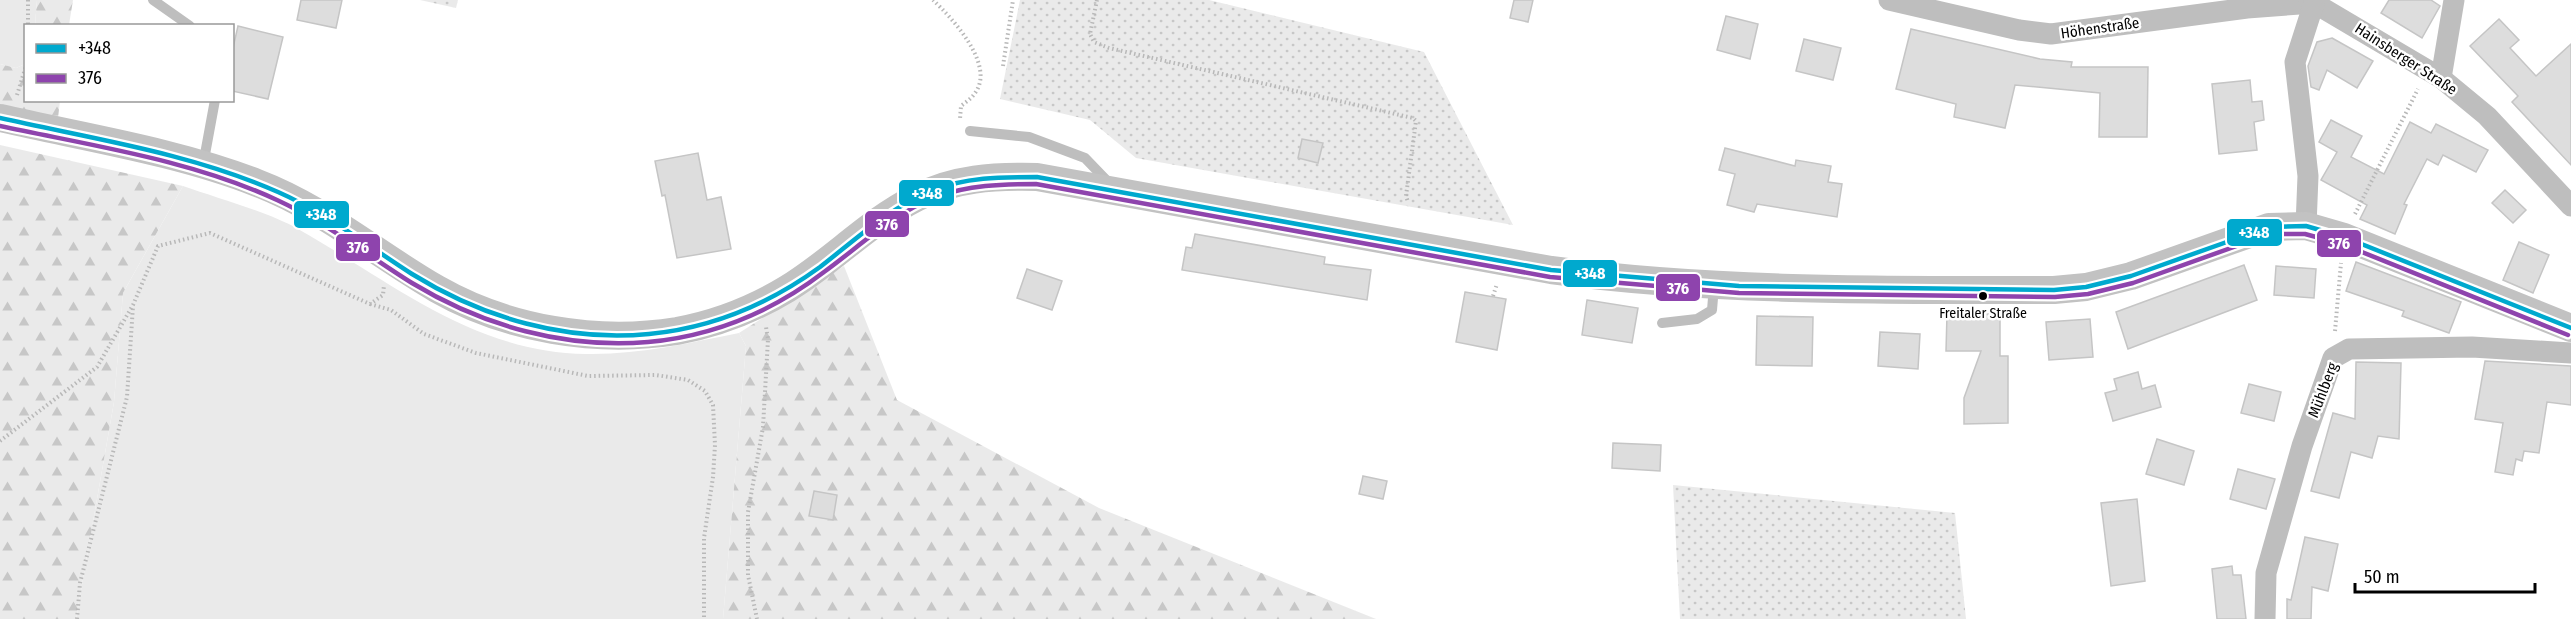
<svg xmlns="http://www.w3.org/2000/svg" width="2571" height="619" font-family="'Fira Sans Condensed',sans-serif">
<defs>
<pattern id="forest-firs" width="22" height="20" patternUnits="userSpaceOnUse" patternTransform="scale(1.5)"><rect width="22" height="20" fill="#eaeaea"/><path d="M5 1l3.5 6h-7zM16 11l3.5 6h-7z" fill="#c7c7c7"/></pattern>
<pattern id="park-dots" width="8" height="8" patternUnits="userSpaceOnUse" patternTransform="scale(1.5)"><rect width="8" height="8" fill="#eaeaea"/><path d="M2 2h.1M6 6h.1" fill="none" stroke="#c7c7c7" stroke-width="1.8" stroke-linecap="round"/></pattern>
</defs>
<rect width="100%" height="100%" fill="#fff"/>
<g fill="#eaeaea">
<path d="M0,0H37L35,25L26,26L25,64L16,68L0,64Z"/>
<path d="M183,186C217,198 268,212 298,229C390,281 474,353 586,354C638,355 688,343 739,333L746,346L723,619H76L114,402L123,293Z"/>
</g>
<g fill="url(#forest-firs)">
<path d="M37,0H73L69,25H35Z"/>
<path d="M0,64L16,68L25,64L26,100L60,101L58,118L0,106Z"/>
<path d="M0,145L183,186L123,293L114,402L76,619H0Z"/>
<path d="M844,266L897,400L1099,508L1376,619H723L746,346L739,333Z"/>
</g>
<g fill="url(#park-dots)">
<path d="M420,0H458L456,8Z"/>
<path d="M1020,0H1209L1424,52L1513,225L1136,158L1090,120L1000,99Z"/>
<path d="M1673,485L1955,513L1966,619H1680Z"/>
</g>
<g fill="#ddd" stroke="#c5c5c5" stroke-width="1.5">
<path d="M301,0H342L336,28L297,20Z"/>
<path d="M1514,0H1533L1528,22L1510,18Z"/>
<path d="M2389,0H2431L2440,6L2422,38L2381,13Z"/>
<path d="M1726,16L1758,24L1750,59L1717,50Z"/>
<path d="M2499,19L2519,40L2510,48L2536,76L2571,44V165L2512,102L2518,96L2470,46Z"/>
<path d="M238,26L283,37L268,99L232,91V52Z"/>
<path d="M1911,29L2040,59L2072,62L2071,67H2148L2147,137H2099L2100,93L2015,85L2005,128L1954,117L1956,104L1896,89Z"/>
<path d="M2332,38L2373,61L2357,88L2327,70L2319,90L2311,87L2308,66L2317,42Z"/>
<path d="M1804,39L1841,48L1833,80L1796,71Z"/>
<path d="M2250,80L2252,102L2262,101L2264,120L2254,122L2257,150L2219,154L2212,84Z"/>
<path d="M2331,120L2362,136L2351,157L2384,174L2410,122L2431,133L2436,124L2488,150L2476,172L2443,155L2438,165L2427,159L2404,204L2407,205L2395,234L2360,219L2367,205L2321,180L2337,152L2319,142Z"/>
<path d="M1302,139L1323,143L1318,163L1298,158Z"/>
<path d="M1725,148L1795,166L1796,160L1831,166L1828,182L1842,184L1837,217L1757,204L1754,212L1727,205L1735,174L1719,170Z"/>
<path d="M698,153L707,200L721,197L731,249L677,258L665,195L662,196L655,161Z"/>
<path d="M2505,190L2526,210L2513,223L2492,203Z"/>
<path d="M1195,234L1325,257L1324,264L1371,270L1367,300L1182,270L1186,247L1192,248Z"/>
<path d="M2519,242L2549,255L2533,293L2503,280Z"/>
<path d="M2356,262L2461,302L2449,333L2402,316L2404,311L2346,291Z"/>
<path d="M2244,265L2257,300L2128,349L2116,312Z"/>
<path d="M2276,266L2316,269L2314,298L2274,295Z"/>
<path d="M1027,269L1062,281L1052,310L1017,298Z"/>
<path d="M1465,292L1506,299L1497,350L1456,342Z"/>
<path d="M1587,300L1638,308L1632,343L1582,335Z"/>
<path d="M1998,307H2000V356H2008V423L1964,424V398L1981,351H1946L1947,314H1995Z"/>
<path d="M1757,316L1813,317L1812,366L1756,365Z"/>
<path d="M2090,319L2093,357L2049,360L2046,322Z"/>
<path d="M1880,332L1920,334L1918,369L1878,366Z"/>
<path d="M2485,361L2571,366V405L2547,402L2539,453L2524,451L2522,461L2516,459L2513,475L2495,472L2503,423L2475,419Z"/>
<path d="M2356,362L2401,363L2399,439L2378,436L2372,458L2351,452L2339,498L2311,491L2333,413L2355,419Z"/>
<path d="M2138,372L2142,389L2155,385L2161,407L2113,421L2105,393L2117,390L2114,379Z"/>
<path d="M2249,384L2281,392L2274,421L2241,413Z"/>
<path d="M2157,439L2194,451L2184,485L2146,474Z"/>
<path d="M1613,443L1661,445L1660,471L1612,468Z"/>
<path d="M2238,469L2275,479L2266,509L2230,499Z"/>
<path d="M1363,476L1387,481L1383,499L1359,494Z"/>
<path d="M814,491L837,495L833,520L809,516Z"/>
<path d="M2137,499L2145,581L2111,586L2101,503Z"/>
<path d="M2305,537L2338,544L2328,591L2312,587L2311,619H2287V599L2291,600Z"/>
<path d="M2232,566L2233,575H2241L2246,619H2217L2212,569Z"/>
</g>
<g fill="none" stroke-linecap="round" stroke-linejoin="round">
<g stroke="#b8b8b8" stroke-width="4" stroke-dasharray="1.5 3" stroke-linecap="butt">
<path d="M28,0V26"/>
<path d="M933,0C952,18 996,65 975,93C972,98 966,102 961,106L960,119"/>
<path d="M1097,0L1090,34L1094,42L1109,48L1413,118L1416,121L1406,196L1408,202"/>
<path d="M1003,66L1013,0"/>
<path d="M17,95L26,66"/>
<path d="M2355,214L2418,89"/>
<path d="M1493,296L1497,284"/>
<path d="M370,304L391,310L424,334L476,353L588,376L656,375L688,380L705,391L713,405L715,445L713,477L704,538V619"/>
<path d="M2335,331L2341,263"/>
<path d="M0,441L97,367L133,305L158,246L210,233L370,304L383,295L384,285"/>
<path d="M77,619L80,583L127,397L133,306"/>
<path d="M757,619L748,575V512L763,427L768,339L766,327"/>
</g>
<g stroke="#bebebe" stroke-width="10">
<path d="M153,0L190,26"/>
<path d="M970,131L1029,137L1085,158L1111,185"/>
<path d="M203,165L215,100"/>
<path d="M1662,323L1697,319L1712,310L1714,286"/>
</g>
<g stroke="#bebebe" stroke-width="21">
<path d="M1889,0L2019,30L2051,34L2247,8L2314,3"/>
<path d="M2309,0L2441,78L2487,116L2571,206"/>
<path d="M2441,78L2454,0"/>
<path d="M2306,226L2308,176L2295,62L2314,3"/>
<path d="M2265,619L2266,573L2302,446L2333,358L2349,349L2472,347L2571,353"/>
</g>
<path stroke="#c2c2c2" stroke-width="28" d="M0,118C82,137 179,152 257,183C323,208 376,254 437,289C507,329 596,344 677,331C715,324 754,309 787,289C832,262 868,222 916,198C953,178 995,176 1037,177L1551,270C1717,292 1887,290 2054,290L2086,287L2131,276L2269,227L2306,226L2344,237L2571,328"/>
<g stroke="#fff" stroke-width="9">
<path id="bus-1" d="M0,118C93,139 190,153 278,192C326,213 368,246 412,274C483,318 566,342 649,334C712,328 769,304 820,267C855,240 889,208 931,191C965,177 1001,177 1037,177L1551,270L1739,286L2054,290L2086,287L2131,276L2269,227L2306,226L2344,237L2571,328"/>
</g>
<g stroke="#fff" stroke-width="9">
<path id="bus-2" d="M0,126C93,146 191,160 277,200C325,222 367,255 412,283C483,326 565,349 648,342C713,336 773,311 824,272C860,246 894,213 936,197C968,185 1002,184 1036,184L1550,277L1739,293L2055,297L2088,294L2133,283L2270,234H2305L2342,244L2568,335"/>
</g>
<use href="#bus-1" stroke="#00a9ce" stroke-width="4.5"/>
<use href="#bus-2" stroke="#8e44ad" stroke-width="4.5"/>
</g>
<circle fill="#000" stroke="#fff" stroke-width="2" cx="1983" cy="296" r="5"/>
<g text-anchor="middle" stroke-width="5" stroke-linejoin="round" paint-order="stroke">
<g font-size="14" fill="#000" stroke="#fff">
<text x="1983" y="318">Freitaler Straße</text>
</g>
<g font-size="15" fill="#000" stroke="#fff">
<text transform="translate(2100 28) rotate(-8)" y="5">Höhenstraße</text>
<text transform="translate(2406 59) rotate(33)" y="5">Hainsberger Straße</text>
<text transform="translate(2323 390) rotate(-69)" y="5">Mühlberg</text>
</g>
</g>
<g stroke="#fff" stroke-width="2">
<rect x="898" y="179" width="57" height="28" rx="6" fill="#00a9ce"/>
<rect x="293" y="200" width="57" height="29" rx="6" fill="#00a9ce"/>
<rect x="864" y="210" width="46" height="28" rx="6" fill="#8e44ad"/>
<rect x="2226" y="218" width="57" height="29" rx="6" fill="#00a9ce"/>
<rect x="2316" y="229" width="46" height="29" rx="6" fill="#8e44ad"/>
<rect x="335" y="233" width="46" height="29" rx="6" fill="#8e44ad"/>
<rect x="1562" y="259" width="56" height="29" rx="6" fill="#00a9ce"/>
<rect x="1655" y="273" width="46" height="29" rx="6" fill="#8e44ad"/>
</g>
<g font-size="16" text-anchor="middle" font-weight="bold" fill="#fff">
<text x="927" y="199">+348</text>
<text x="321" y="220">+348</text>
<text x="887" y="230">376</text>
<text x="2254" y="238">+348</text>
<text x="2339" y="249">376</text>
<text x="358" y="253">376</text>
<text x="1590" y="279">+348</text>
<text x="1678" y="294">376</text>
</g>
<rect x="24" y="24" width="210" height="78" fill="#ffffff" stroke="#999999" stroke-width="1.5"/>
<rect x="36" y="44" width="30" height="9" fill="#00a9ce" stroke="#999999" stroke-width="1.5"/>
<text x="78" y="54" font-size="18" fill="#000000">+348</text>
<rect x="36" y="74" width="30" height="9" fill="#8e44ad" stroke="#999999" stroke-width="1.5"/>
<text x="78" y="84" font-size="18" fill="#000000">376</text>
<path d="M2355 583v9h180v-9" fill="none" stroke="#000000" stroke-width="3"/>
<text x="2364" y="583" font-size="18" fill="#000000" stroke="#ffffff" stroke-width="4.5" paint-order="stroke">50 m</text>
</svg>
